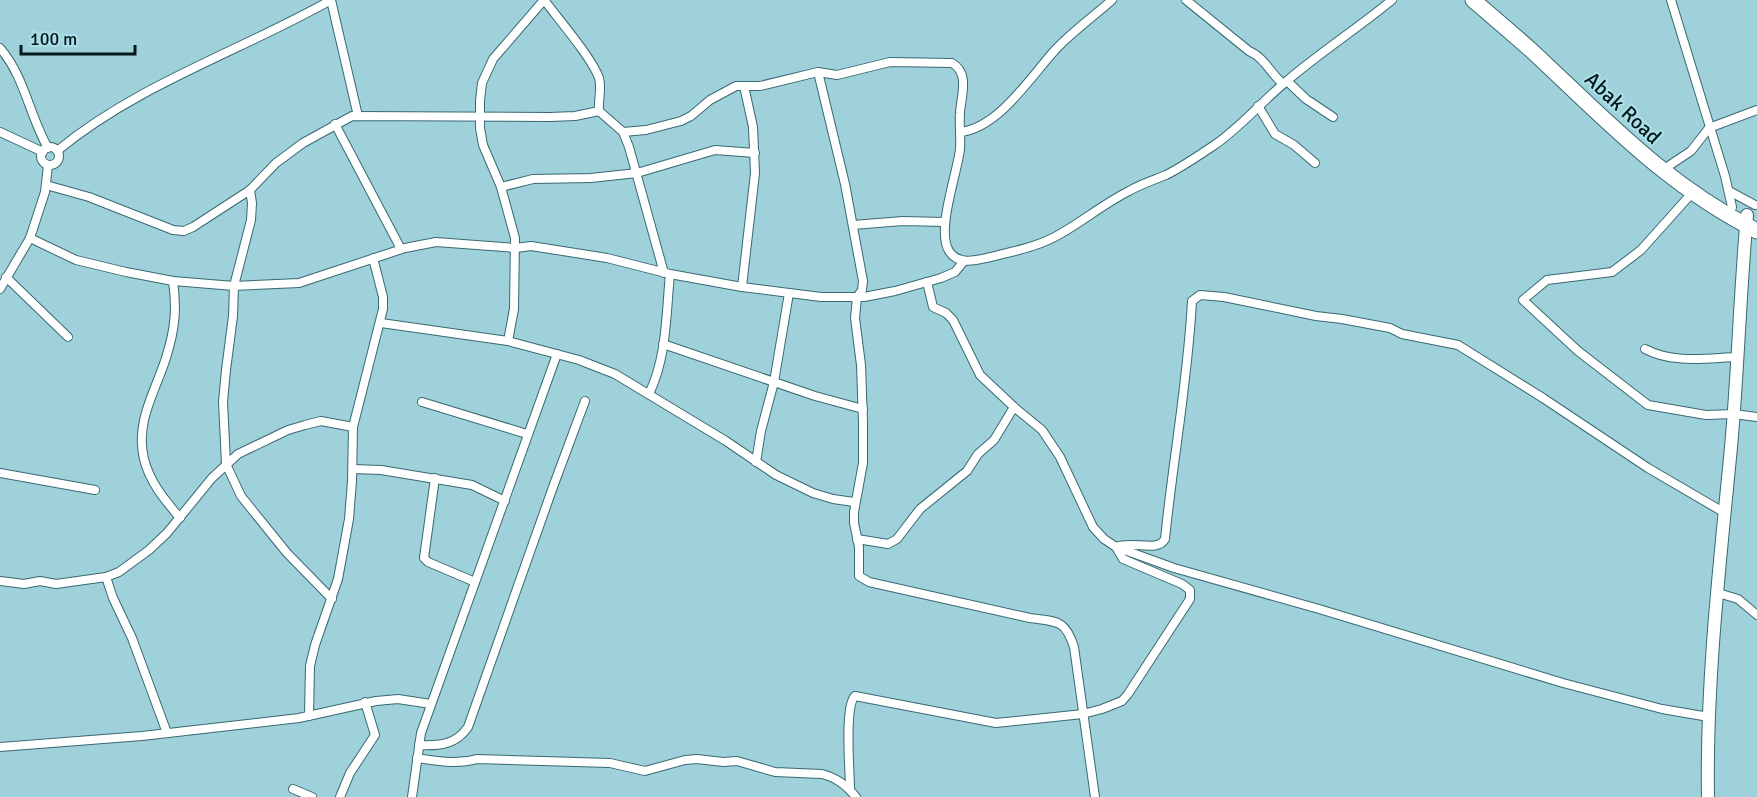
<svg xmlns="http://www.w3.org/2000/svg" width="1757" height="797" font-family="Signika,sans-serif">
<rect width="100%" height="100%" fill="#9ed1da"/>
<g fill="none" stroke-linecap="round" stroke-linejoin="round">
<g stroke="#396972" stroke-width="10">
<g id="street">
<path d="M544,0L493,59L482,83L480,101V128L483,145L501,187L515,238L514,309L508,341L579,360L615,374L726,441L776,475L813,493L833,499L854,502"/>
<path d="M1186,0L1249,51C1264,57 1271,74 1283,84"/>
<path d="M1671,0L1725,176L1732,207"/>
<path d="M545,1C559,20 592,58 599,78C602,89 598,99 599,111L623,132L629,147L664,273"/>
<path d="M0,48C25,77 29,115 48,148"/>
<path d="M818,72L845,184L863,281L862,290L857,297L855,318L861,365L863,422V463L854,512V523L859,547V576L869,582L1030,618C1057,622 1065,619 1074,647L1095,797"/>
<path d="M1287,81L1306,99L1333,117"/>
<path d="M1258,106L1275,134L1294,145L1315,163"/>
<path d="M335,124L401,249"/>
<path d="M0,132L43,152"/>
<path d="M623,132L646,130L681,121L691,116L710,100L736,86H760L818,72L837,75L890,62L952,63C970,73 961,96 960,113C959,125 961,137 960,149C957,175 936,230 949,251C958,266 977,260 991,257C1014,251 1038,247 1060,234C1083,221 1105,203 1129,191C1141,184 1154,180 1166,175C1182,167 1198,156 1213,146C1240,128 1262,101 1288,80C1321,52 1358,28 1392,0"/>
<path d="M960,132C999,128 1031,76 1056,49C1073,31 1094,16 1112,0"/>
<circle cx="50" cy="156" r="9"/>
<path d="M57,151C138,84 241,51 331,0L358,116"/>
<path d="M1670,165L1691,151L1709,128L1757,110"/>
<path d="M46,185L89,197L173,230L184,231L193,227L250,190L276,163L303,143L352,116L550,117L575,116L599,111"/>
<path d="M501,187L533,179L591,178L637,173L715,150L755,153"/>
<path d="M250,190L252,203L251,220L234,286L233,316L226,370L223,402L226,464L241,496L253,511L287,553L332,599"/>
<path d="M1729,191L1755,205"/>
<path d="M1692,193L1641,250L1612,272L1547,280L1523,300L1578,351L1648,405L1706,415L1734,414L1757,417"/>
<path d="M853,225L903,221L944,222"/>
<path d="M30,238L76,260L126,272L173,281L234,286L299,283L405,248L436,242L516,248L531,246L607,258L670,274L742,287L821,297H864L895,291L941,278L955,272L964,261"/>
<path d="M6,277L68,337"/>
<path d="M173,281C177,310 175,329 166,358C155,392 135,422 144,459C150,483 165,500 180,518"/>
<path d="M927,282L933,307L946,313L953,320L980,375L1014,407L1042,430L1060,457L1093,527L1104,539L1116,547L1174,568L1319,609L1563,683L1662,709L1709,717"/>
<path d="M742,287L755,173L753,127L744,86"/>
<path d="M0,289L30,238L45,192L48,165"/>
<path d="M381,323L508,341"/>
<path d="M663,344L815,396L863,409"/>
<path d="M1645,349C1673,364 1707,358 1737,357"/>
<path d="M649,394C667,357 666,314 670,274"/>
<path d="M422,402L527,434"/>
<path d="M756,462L761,431L774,382L789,293"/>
<path d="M353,469L381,470L472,485L505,501"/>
<path d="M0,473L95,490"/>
<path d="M435,478L424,558L428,562L475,582"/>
<path d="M857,539L888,544L897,539L920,509L967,471L978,454L994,440L1014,407"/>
<path d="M106,577L113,598L132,638L167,733"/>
<path d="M0,581L24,584L40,581L56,584L106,577L119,572L149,550L167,533L212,478L238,454L288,430L305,425L321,421L353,427"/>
<path d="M1718,593L1738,599L1757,615"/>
<path d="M309,716L310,666L315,645L338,579L349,519L352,481L353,427L383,309V297L373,258"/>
<path d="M419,745C439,746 456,745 468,727L553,487L585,401"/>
<path d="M0,747L142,736L299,718L376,701L398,699L431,704"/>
<path d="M417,758C438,761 456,765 477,759L610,763L645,771L685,760L697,759L723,762L737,761L775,772L822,774C837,778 846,785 856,797"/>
<path d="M293,789L312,797"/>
<path d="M850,789C850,771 844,706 855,696L996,723L1083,714L1102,709L1122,701L1128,694L1190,599V590L1182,584L1123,559L1116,547C1133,540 1157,553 1165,539C1173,459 1188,380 1192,301L1200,295L1224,297L1316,316L1342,319L1390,328L1402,334L1458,345L1543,398L1648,468L1725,513"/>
<path d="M340,797L350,773L375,735L365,702"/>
<path d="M412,797L421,733L557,354"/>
</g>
</g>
<g stroke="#396972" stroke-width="14">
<path id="secondary" d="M1708,797C1706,680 1720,563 1731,447C1738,370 1740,292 1747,215"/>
</g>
<g stroke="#396972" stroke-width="17">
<path id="highway" d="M1473,0C1493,17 1513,34 1532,51C1605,119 1666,185 1757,231"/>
</g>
<use href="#street" stroke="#fff" stroke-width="8"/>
<use href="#secondary" stroke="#fff" stroke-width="12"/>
<use href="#highway" stroke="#fff" stroke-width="15"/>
</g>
<g text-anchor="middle" stroke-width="4.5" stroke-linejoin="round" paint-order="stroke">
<g font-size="21" fill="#04181b" stroke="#abdee7">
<text transform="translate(1623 108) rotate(43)" y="7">Abak Road</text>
</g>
</g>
<path d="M21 45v9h114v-9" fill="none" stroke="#04181b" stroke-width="3"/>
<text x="30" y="45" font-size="18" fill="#04181b" stroke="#abdee7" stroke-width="4.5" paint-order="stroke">100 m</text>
</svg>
